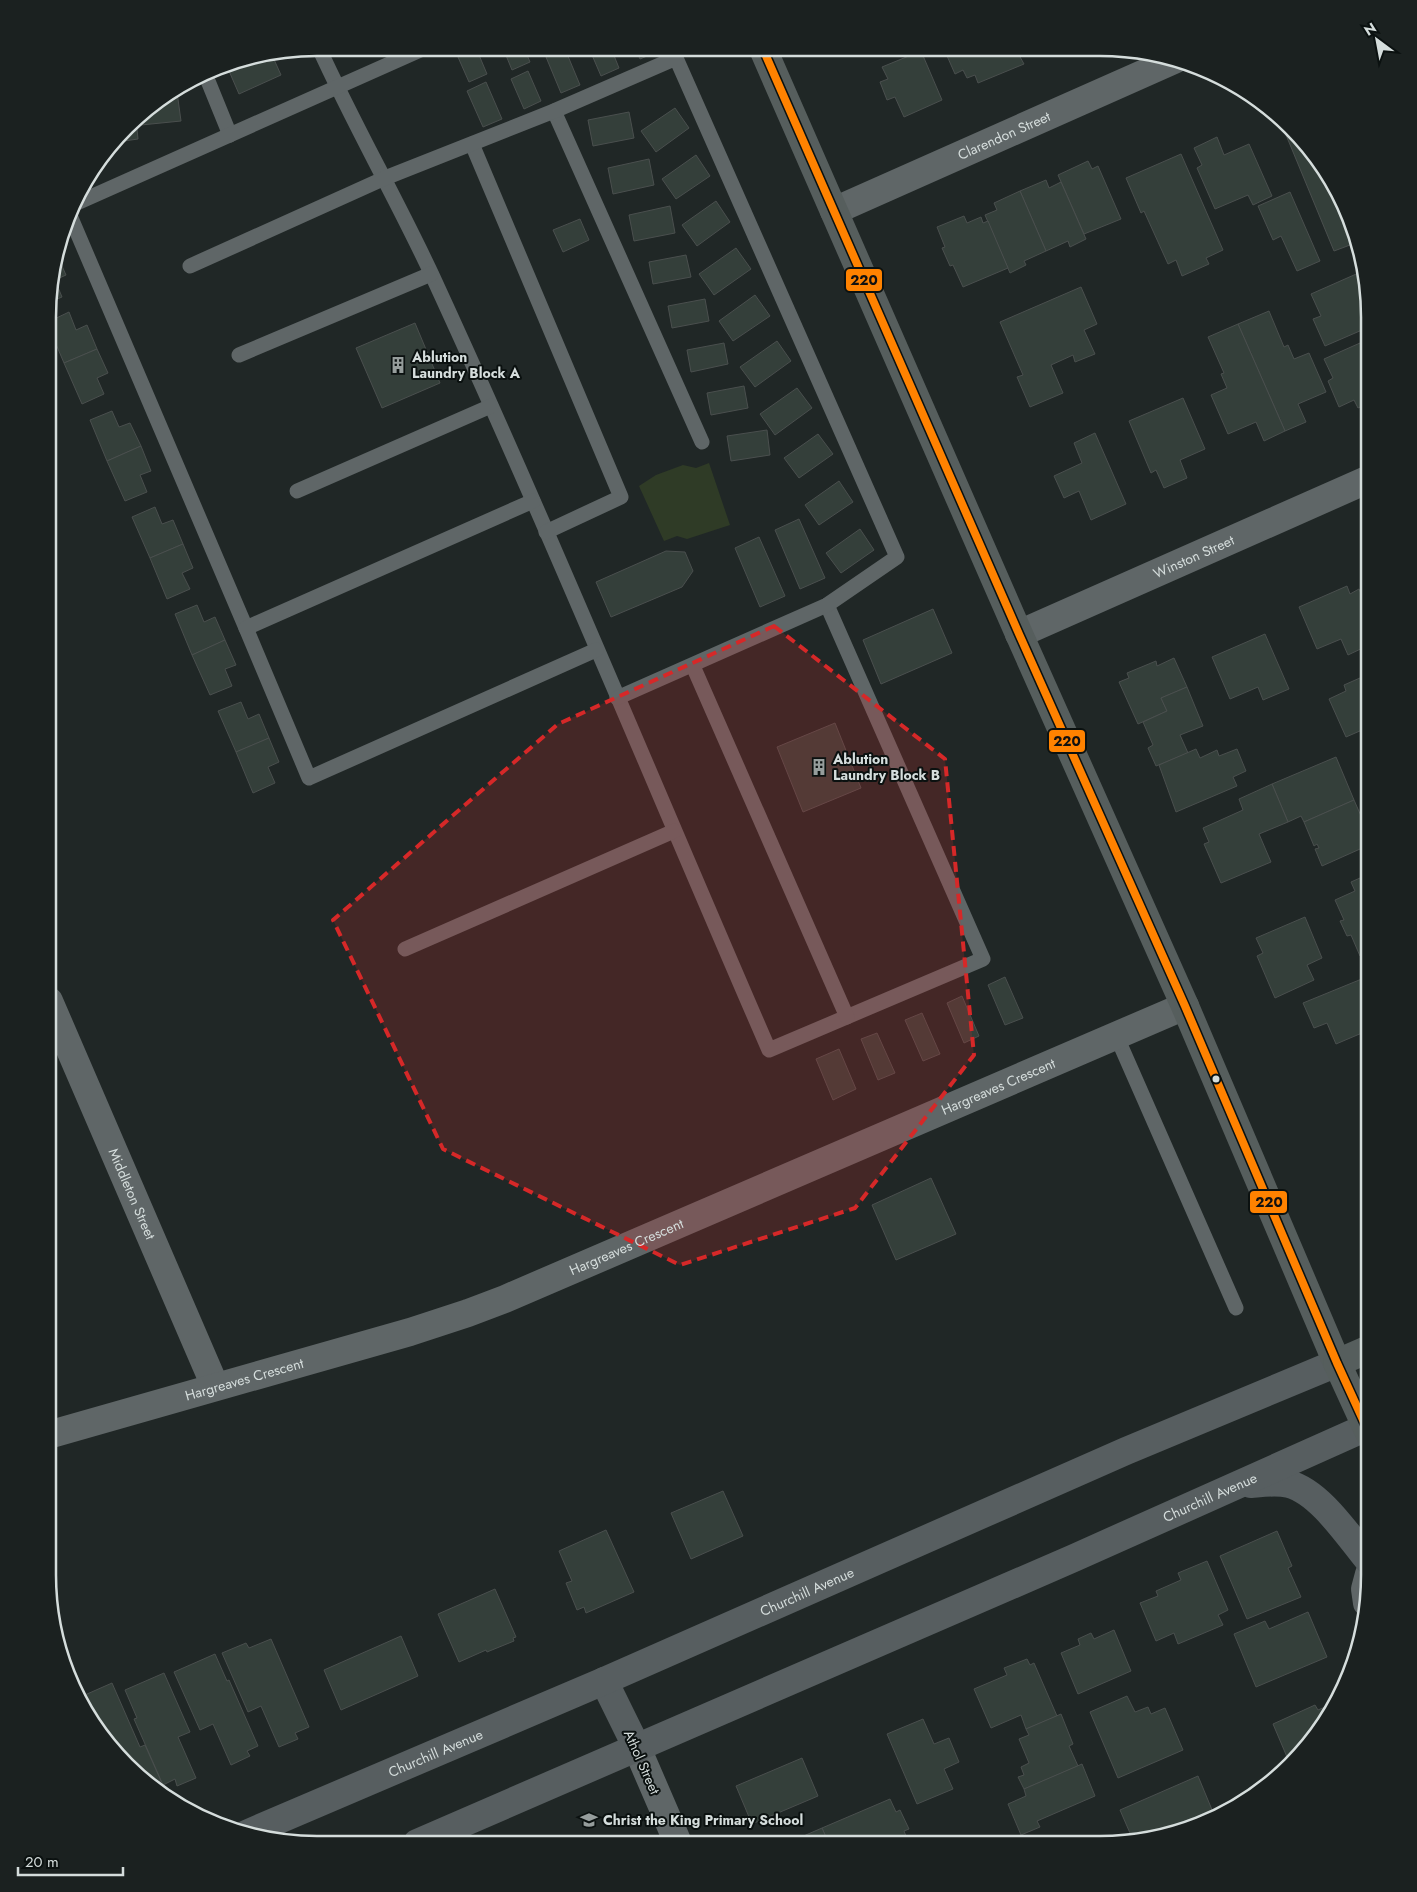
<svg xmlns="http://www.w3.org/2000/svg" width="1417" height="1892" font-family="Jost,sans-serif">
<rect width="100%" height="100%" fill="#202726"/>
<path fill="#2f3b26" d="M709,463L730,525L687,539L677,536L664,541L639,486L656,475L683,465L696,468Z"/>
<g fill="#343f3a" stroke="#4a4f4e">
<path d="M454,48H476L487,74L469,82Z"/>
<path d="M503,48H524L530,62L512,70Z"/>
<path d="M589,48H611L619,68L601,76Z"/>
<path d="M635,48H657L659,51L640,59Z"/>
<path d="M565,49L580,85L561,93L546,57Z"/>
<path d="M944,49L1032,50L1019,55L1024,64L978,83L975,75L967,78L963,70L955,74Z"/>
<path d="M921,51L942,100L904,117L895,97L887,100L880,82L888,79L882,67Z"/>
<path d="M272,55L281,75L239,94L226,64L230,62Z"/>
<path d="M528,71L541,101L524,109L511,79Z"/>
<path d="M486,82L502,119L483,127L467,91Z"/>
<path d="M177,92L181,121L141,125L140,114Z"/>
<path d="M675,108L689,128L656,152L641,131Z"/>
<path d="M629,112L634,138L593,146L588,120Z"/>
<path d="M1279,118L1302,139L1342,198L1358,242L1334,251Z"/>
<path d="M136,119L138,139L117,142Z"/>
<path d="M1217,137L1224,155L1249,144L1272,196L1253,205L1248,195L1215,209L1197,168L1202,165L1194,148Z"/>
<path d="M1181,154L1223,250L1206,258L1209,264L1182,276L1176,260L1168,264L1144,211L1141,213L1126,178Z"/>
<path d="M696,155L710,176L676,199L662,179Z"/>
<path d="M649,159L654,185L613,194L608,168Z"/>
<path d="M1088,161L1092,169L1098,166L1121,219L1084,234L1058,175Z"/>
<path d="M1046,180L1049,188L1061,182L1086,239L1070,247L1068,241L1046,251L1020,191Z"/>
<path d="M1020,191L1046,251L1024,261L1026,265L1010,273L985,215L997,210L994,203Z"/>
<path d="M1290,192L1320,261L1297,271L1281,236L1273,240L1258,206Z"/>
<path d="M716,201L730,222L697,246L682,225Z"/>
<path d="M670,206L675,233L634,241L629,215Z"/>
<path d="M964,216L967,223L981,217L983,223L988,221L1008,268L963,287L953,265L950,266L942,248L945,247L937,227Z"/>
<path d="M580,219L589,240L563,252L553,230Z"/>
<path d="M736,248L751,269L714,295L699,274Z"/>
<path d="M686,255L691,277L653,284L649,262Z"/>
<path d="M58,257L66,275L55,280L62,297L50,302V282Z"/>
<path d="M1363,271L1369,327L1325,346L1313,319L1321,316L1311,294Z"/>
<path d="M1081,287L1097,324L1084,330L1095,354L1075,362L1073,355L1051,365L1063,393L1030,407L1017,377L1023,375L1000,322Z"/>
<path d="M755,295L770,316L733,341L719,321Z"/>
<path d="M705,299L709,321L672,328L668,306Z"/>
<path d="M1269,311L1284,347L1288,345L1294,359L1309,353L1326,392L1298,404L1306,422L1285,431L1238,324Z"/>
<path d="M69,312L76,330L87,325L97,349L64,363L50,330V321Z"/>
<path d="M415,323L440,383L382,408L356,348Z"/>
<path d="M1238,324L1285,431L1264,441L1256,422L1228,434L1211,395L1227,388L1221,374L1224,373L1208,337Z"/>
<path d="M1369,339V403L1358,408L1354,400L1339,407L1328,381L1333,378L1324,359Z"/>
<path d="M777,341L791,361L755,387L740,367Z"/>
<path d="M724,343L728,364L691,372L687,350Z"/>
<path d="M97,349L108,373L97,378L104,394L82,404L64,363Z"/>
<path d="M744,386L748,408L711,415L707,393Z"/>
<path d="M797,388L812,408L775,435L760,414Z"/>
<path d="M1183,398L1205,449L1180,460L1187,478L1164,488L1156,470L1151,473L1129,421Z"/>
<path d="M112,411L119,427L130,423L141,446L107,461L90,420Z"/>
<path d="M767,430L770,455L731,461L727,436Z"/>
<path d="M1095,433L1126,504L1091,520L1079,491L1064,498L1054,476L1082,463L1074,443Z"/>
<path d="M818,434L833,454L799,478L784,458Z"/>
<path d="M141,446L151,471L140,475L147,492L125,501L107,461Z"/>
<path d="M839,481L853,502L819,525L805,505Z"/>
<path d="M155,507L162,524L173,520L183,544L150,558L132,517Z"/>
<path d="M799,519L825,578L800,589L775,530Z"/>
<path d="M860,529L874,550L841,573L826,553Z"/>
<path d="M759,537L785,596L760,607L735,548Z"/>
<path d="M183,544L193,568L182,573L190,589L167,599L150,558Z"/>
<path d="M666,551L685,552L693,571L682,587L611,617L596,582Z"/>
<path d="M1347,586L1350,594L1359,589L1369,612V631L1364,633L1369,645L1348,655L1341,639L1317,649L1299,607Z"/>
<path d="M197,605L204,622L215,617L225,640L192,655L175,614Z"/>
<path d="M933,609L952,653L881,684L863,640Z"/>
<path d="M1265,634L1289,689L1263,700L1258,687L1230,699L1212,657Z"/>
<path d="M225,640L236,665L225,669L232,686L210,695L192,655Z"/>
<path d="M1174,658L1187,687L1161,698L1167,711L1138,724L1119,682L1129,678L1127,673L1156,661L1157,666Z"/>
<path d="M1369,674V727L1346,737L1329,699L1346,691L1344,685Z"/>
<path d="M1187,687L1203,726L1180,735L1188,753L1156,766L1148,748L1153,745L1143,722L1167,711L1161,698Z"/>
<path d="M241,702L248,719L259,714L269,738L236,752L218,711Z"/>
<path d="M835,723L861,788L803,812L777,747Z"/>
<path d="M269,738L279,762L268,767L275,783L253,793L236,752Z"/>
<path d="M1196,749L1200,758L1217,750L1219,756L1237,749L1246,771L1233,777L1237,786L1176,812L1159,765Z"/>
<path d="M1336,757L1354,800L1304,822L1301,816L1288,822L1272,784Z"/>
<path d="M1272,784L1288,822L1259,834L1271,862L1221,883L1204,844L1209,842L1203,828L1243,810L1239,799Z"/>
<path d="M1354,800L1369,834V845L1322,866L1315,849L1319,848L1317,844L1314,846L1304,822Z"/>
<path d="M1369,874V952L1360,956L1351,935L1347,936L1340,921L1344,920L1335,900L1355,891L1351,882Z"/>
<path d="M1305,917L1322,958L1307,965L1314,980L1275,998L1257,956L1263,953L1256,938Z"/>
<path d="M1369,976V1030L1336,1044L1327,1023L1314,1028L1303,1003Z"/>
<path d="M1005,977L1023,1018L1005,1025L988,985Z"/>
<path d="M962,996L979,1036L964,1043L947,1003Z"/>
<path d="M922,1013L940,1054L923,1061L905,1020Z"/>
<path d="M877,1033L895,1073L878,1080L861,1039Z"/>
<path d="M839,1049L856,1089L833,1100L816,1059Z"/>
<path d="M931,1178L956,1234L896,1260L872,1205Z"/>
<path d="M723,1491L743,1536L691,1559L671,1513Z"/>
<path d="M606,1530L634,1592L586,1613L584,1607L577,1610L566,1583L572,1581L559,1551Z"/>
<path d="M1277,1531L1292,1566L1288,1568L1301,1597L1247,1619L1220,1556Z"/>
<path d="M1207,1561L1228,1610L1218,1615L1223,1625L1178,1644L1174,1633L1156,1641L1140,1603L1158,1596L1156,1591L1181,1580L1178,1573Z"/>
<path d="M495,1589L516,1637L513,1638L514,1641L487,1652L486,1650L459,1662L438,1614Z"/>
<path d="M1308,1612L1327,1657L1256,1687L1234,1634L1265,1621L1269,1629Z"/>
<path d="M1114,1630L1131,1671L1078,1694L1061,1653L1080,1645L1078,1639L1091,1633L1094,1639Z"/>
<path d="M401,1636L418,1676L341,1710L324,1670Z"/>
<path d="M271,1639L309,1727L295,1733L298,1739L279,1747L261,1706L248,1712L222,1653L246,1643L249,1648Z"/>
<path d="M215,1654L227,1681L229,1680L258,1746L247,1751L250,1756L231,1765L213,1724L200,1730L174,1672Z"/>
<path d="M1027,1659L1030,1665L1034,1663L1057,1716L1026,1729L1021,1715L991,1728L974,1689L1007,1675L1004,1668Z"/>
<path d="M164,1673L190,1732L178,1737L196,1778L177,1786L175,1779L163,1785L134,1719L137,1718L125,1690Z"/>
<path d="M112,1683L140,1747L145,1745L161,1781L151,1785L115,1753L78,1698Z"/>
<path d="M1127,1696L1135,1712L1148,1707L1151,1714L1165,1708L1183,1750L1118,1778L1090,1712Z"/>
<path d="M1335,1703L1324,1724L1290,1764L1273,1724L1315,1705L1318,1710Z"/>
<path d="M1061,1714L1073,1744L1069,1746L1078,1766L1024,1789L1018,1777L1024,1775L1021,1767L1029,1763L1019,1739L1029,1735L1026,1729Z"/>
<path d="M923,1719L934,1744L949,1738L959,1762L944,1769L953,1789L917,1804L887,1734Z"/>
<path d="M802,1758L818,1796L752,1824L736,1786Z"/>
<path d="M1082,1764L1095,1796L1037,1821L1040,1827L1021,1835L1008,1804L1026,1796L1024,1789Z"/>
<path d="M1198,1776L1215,1817L1169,1835L1133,1840L1120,1810Z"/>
<path d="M890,1799L896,1812L900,1810L909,1829L904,1831L909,1844H829L822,1828Z"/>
<path d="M822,1828L829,1844H785Z"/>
</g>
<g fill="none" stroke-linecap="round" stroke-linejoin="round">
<g stroke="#5f6667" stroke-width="15">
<path d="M319,48C354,125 396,198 432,275C550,531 657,792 769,1050L983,959L827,605"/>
<path d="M206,76L230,135"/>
<path d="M554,111L702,442"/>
<path d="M472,144L621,497L546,532"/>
<path d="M77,203L425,48"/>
<path d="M71,218L246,628"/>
<path d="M190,266L385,178L554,111L676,58L897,557L827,605L617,698"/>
<path d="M239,355L431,274"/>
<path d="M297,491L491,406"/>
<path d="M533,501L246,628L309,778L596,650"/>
<path d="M693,666L847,1017"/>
<path d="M405,949L674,831"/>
<path d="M1116,1035L1236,1308"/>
</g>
<g stroke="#5f6667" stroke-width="28">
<path id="s1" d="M834,211L1174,60"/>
<path id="s2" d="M1019,634L1369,479"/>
<path id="s3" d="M49,1001L215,1386"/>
<path id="s4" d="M48,1435L410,1332L468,1313L505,1299L1185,1006"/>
<path d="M1367,1603L1365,1589L1369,1574"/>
<path d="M637,1748L678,1843"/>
</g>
<g stroke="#575e60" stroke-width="28">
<path d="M1251,1484C1263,1483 1277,1481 1289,1484C1320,1492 1349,1537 1369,1561"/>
<path d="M604,1681L637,1748"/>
<path id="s5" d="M246,1834L604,1681L1126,1451L1337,1363"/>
<path id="s6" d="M417,1843L1074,1558L1367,1427"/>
</g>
<g stroke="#565e5d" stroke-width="28">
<path d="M763,49L1019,634L1185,1006L1337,1363L1369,1433"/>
<path d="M1337,1363L1369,1349"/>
</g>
<g stroke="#0b1110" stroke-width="11">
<path id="bus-1" d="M763,49L1019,634L1185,1006L1337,1363L1369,1433"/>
</g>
<use href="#bus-1" stroke="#ff8200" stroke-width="8"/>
</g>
<path fill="#d62828" fill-opacity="0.2" stroke="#d62828" stroke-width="4" stroke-dasharray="10 6" stroke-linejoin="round" d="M774,626L945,759L974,1055L855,1208L680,1265L443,1149L333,920L558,724Z"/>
<defs>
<g id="building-bare" transform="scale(1.35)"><path d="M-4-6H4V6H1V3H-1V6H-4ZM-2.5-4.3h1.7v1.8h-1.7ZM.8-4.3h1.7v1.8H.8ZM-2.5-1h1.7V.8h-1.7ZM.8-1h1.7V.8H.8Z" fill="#969d9c" stroke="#0b1110" stroke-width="2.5" paint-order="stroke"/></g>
<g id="school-bare" transform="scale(1.35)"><path d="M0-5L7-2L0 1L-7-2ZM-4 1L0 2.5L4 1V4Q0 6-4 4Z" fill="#969d9c" stroke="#0b1110" stroke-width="2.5" paint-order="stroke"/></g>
</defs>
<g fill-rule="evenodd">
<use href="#building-bare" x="398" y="365"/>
<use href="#building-bare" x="819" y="767"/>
<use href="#school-bare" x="589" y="1820"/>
</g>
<circle fill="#d5dddc" stroke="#0b1110" stroke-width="2" cx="1216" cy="1079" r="4.5"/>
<g text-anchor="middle" stroke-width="4" stroke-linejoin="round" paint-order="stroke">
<g font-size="14" fill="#d5dddc" stroke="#0b1110">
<text dy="5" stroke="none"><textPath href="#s1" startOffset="186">Clarendon Street</textPath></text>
<text dy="5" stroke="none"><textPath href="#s2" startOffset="191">Winston Street</textPath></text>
<text dy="5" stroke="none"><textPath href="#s4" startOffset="1014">Hargreaves Crescent</textPath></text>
<text dy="5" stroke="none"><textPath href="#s3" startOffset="210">Middleton Street</textPath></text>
<text dy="5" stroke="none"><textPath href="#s4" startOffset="609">Hargreaves Crescent</textPath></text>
<text dy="5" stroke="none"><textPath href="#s4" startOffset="204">Hargreaves Crescent</textPath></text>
<text dy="5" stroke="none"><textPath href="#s6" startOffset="865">Churchill Avenue</textPath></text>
<text dy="5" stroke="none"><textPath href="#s5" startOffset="611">Churchill Avenue</textPath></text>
<text dy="5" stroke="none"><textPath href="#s5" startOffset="206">Churchill Avenue</textPath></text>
<text transform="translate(642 1762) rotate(66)" y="5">Athol Street</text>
</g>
<g font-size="14" font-weight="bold" fill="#d5dddc" stroke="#0b1110" text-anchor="start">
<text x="412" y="362">Ablution<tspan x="412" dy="16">Laundry Block A</tspan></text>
<text x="833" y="764">Ablution<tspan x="833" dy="16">Laundry Block B</tspan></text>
<text x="603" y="1825">Christ the King Primary School</text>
</g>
</g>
<path d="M0 0H1417V1892H0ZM317 56H1100A261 261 0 0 1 1361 317V1575A261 261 0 0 1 1100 1836H317A261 261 0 0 1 56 1575V317A261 261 0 0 1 317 56Z" fill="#1b2120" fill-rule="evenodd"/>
<path fill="none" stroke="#d5dddc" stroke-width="2.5" d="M317 56H1100A261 261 0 0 1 1361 317V1575A261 261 0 0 1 1100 1836H317A261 261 0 0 1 56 1575V317A261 261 0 0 1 317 56Z"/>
<g stroke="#0b1110" stroke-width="2">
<rect x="845" y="268" width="38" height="24" rx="5" fill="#ff8200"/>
<rect x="1048" y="729" width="38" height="24" rx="5" fill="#ff8200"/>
<rect x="1249" y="1190" width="39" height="24" rx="5" fill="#ff8200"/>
</g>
<g font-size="14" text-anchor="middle" font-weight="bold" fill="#111">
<text x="864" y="285">220</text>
<text x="1067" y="746">220</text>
<text x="1269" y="1207">220</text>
</g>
<g transform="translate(1377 40) rotate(328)" stroke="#0b1110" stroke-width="4" paint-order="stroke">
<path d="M0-4L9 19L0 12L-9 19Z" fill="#d5dddc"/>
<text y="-8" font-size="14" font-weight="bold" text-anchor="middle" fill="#d5dddc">N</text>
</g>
<path d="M18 1867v8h105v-8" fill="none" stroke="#d5dddc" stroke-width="2.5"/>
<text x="25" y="1867" font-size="15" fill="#d5dddc" stroke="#0b1110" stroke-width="4" paint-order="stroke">20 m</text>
</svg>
